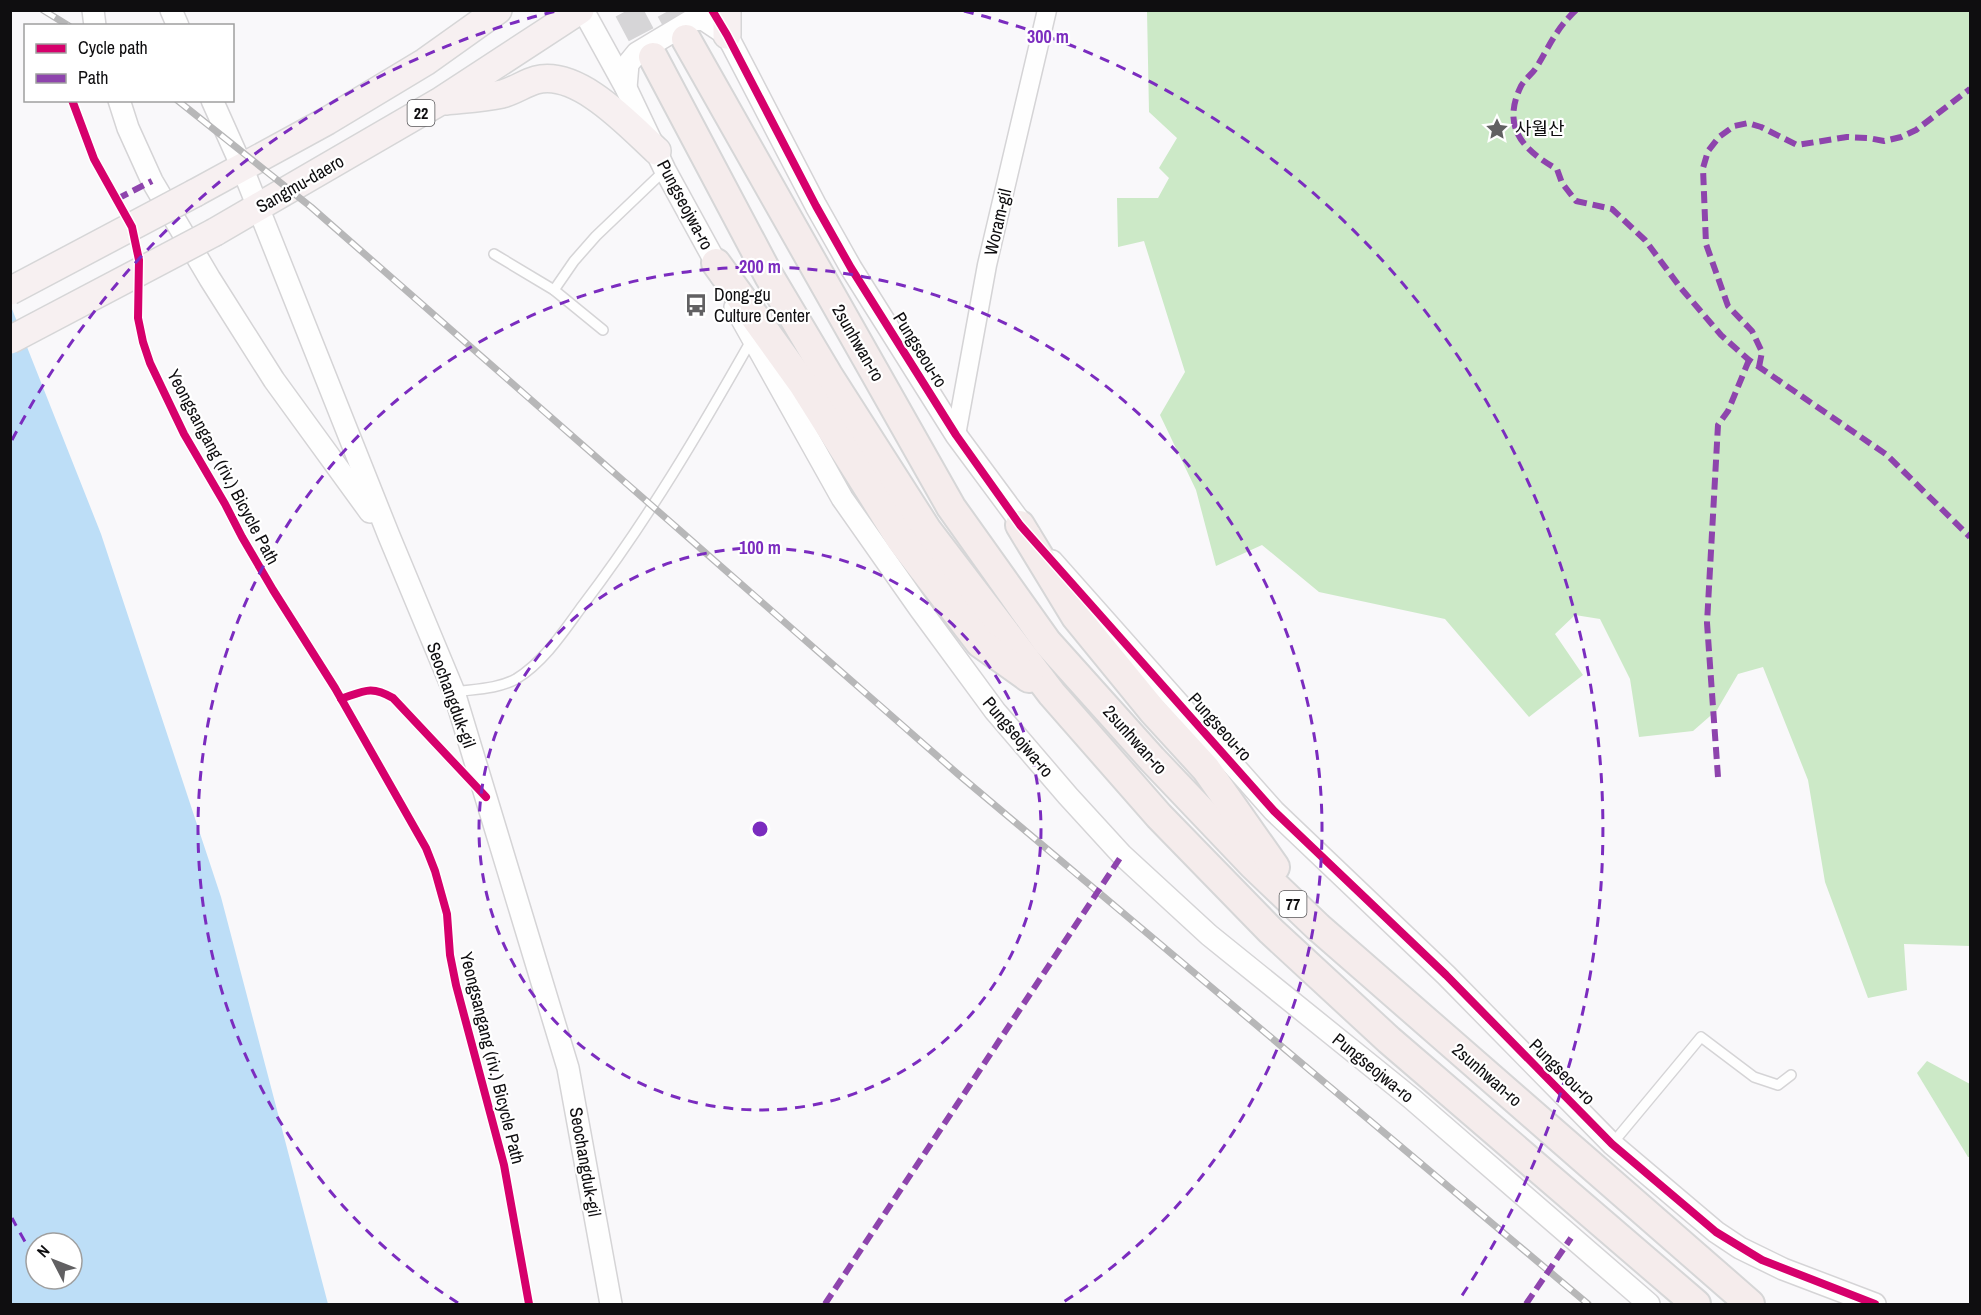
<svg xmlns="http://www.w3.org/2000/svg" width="1981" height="1315" font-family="'Archivo Narrow','Noto Sans KR',sans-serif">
<rect width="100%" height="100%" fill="#f9f8fa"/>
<g fill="#cce9c7">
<path d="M1147,11H1970V946L1904,944L1907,990L1868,998L1825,882L1808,780L1763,667L1738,674L1717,710L1693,731L1639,737L1630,679L1600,619L1575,615L1555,634L1583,675L1529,717L1445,619L1319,592L1262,545L1216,566L1196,490L1160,415L1185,372L1144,241L1118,247L1117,198H1158L1169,178L1159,168L1177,138L1149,112Z"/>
<path d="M1927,1061L1970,1084V1157H1968L1917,1073Z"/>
</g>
<path fill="#bddef7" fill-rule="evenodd" d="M10,304L101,534L221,897L328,1304H11ZM36,1243H72V1279H36Z"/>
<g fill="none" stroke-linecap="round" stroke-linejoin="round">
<g stroke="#d6d5d7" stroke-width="28" stroke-dasharray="28 14" stroke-linecap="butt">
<path d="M628,10L653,57"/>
<path d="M670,10L686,39"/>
</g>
<g stroke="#d5d4d6" stroke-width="12">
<g id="service">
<path d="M494,254L554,290L603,330"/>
<path d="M554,290L574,261L596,236L665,170"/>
<path d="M454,692C474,689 498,689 516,679C544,662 564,631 583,605C647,521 700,431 752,339"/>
<path d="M1612,1144L1701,1037L1754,1077L1778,1085L1791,1075"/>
</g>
</g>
<g stroke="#d5d4d6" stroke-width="21">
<path id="minor" d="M956,435L987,265L1047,10"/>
</g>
<g stroke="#d5d4d6" stroke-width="24">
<g id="tertiary">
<path d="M93,10L95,26"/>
<path d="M171,10L178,26"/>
<path d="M583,10L626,88L665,170L716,263L721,276"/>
<path d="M712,10L727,35L816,206L851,268L956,435L1030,535"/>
<path d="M626,88L628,64L637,53L692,20L703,19L724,33"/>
<path d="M119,100L128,128L152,181L210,279L274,380L370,512"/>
<path d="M212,100L242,167L389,536L454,692L568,1068L611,1304"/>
<path d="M735,307L842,498L920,609L995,711L1068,796L1122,855L1209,935L1411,1098L1649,1304"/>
<path d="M1052,561L1274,811L1446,975L1612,1144L1716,1232L1740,1248L1783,1269L1875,1304"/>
</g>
</g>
<g stroke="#d6d6d7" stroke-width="30">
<g id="primary">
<path d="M727,35V10"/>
<path d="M446,101C465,99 484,98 502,94C514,91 525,83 536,80C578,69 629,125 657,151"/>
<path d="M195,193L327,121L425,62L498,10"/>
<path d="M215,232L439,102L580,10"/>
</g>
</g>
<g stroke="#d6d6d7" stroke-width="32">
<g id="trunk">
<path d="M686,39L951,507L1047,642L1152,759L1253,865L1318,927L1750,1304"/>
<path d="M653,57L769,276L828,375L927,530L1052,694L1159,816L1271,931L1389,1040L1696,1304"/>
<path d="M716,263L803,384L901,540L980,643L1029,678"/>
<path d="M1020,525L1076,617L1152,710L1206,769L1275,867"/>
</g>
</g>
<use href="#service" stroke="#fefefe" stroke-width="9"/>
<use href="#minor" stroke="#fefefe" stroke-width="18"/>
<use href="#tertiary" stroke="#fefefe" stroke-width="21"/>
<use href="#primary" stroke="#f7f0f1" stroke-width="27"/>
<use href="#trunk" stroke="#f5ecec" stroke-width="28"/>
<g stroke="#b7b7b8" stroke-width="7">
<g id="rail">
<path d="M43,10L69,26"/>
<path d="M177,100L311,207L959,775L1588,1304"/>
</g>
</g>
<use href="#rail" stroke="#fff" stroke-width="4.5" stroke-dasharray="14" stroke-linecap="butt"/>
<g stroke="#d6d6d7" stroke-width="30" stroke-linecap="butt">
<g id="primary-bridge">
<path d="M10,291L195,193"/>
<path d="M10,340L215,232"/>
</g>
</g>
<use href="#primary-bridge" stroke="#f7f0f1" stroke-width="27"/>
<g stroke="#8e44ad" stroke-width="6" stroke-dasharray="12 6" stroke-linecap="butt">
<path d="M1576,10C1556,29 1550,45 1536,68C1532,74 1525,79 1521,86C1501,127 1523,150 1557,169L1562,183L1576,201L1612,209L1645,240L1680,287L1721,335L1749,360L1887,455L1970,537"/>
<path d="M117,199L152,181"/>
<path d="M1759,367L1762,352L1752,331L1728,306L1706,244L1703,168L1708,151L1719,137L1734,126L1748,123L1761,127L1797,145L1847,137L1868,138L1884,141L1901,137L1916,130L1970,89"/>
<path d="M1718,777L1707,623L1718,425L1728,411L1749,360"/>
<path d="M825,1304L1122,855"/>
<path d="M1526,1304L1571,1238"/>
</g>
<g stroke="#fff" stroke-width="11">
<g id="cycleway">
<path d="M712,10L727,35L816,206L851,268L956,435L1020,525L1274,811L1446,975L1612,1144L1716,1232L1762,1260L1875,1304"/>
<path d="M72,100L94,159L132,227L139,260L138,318L143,342L150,363L184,434L225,504L242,537L273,590L335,688L426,848L435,871L447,914L450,955L456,985L504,1165L529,1304"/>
<path d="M341,699C364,691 371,685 393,698L486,797"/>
</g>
</g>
<use href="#cycleway" stroke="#d6006c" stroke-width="8"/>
</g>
<g fill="none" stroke="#7b2cbf" stroke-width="3" stroke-dasharray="10 8">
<circle cx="760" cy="829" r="281"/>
<path d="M458 1303A562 562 0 1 1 1062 1303"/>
<path d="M34 1257A843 843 0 0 1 12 1218M12 440A843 843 0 0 1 556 11M964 11A843 843 0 0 1 1459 1300"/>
</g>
<defs>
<g id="sight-bare" transform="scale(1.8)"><path d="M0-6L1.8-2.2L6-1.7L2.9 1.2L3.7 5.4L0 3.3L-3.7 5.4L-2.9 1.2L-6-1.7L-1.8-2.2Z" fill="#616062" stroke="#fff" stroke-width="2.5" paint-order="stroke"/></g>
<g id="bus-bare" transform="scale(1.8)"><path d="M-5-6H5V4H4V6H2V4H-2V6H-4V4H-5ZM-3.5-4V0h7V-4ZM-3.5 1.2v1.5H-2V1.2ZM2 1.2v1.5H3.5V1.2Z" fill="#616062" stroke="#fff" stroke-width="2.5" paint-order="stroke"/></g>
</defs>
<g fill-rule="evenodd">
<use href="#sight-bare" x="1497" y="129"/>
<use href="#bus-bare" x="696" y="305"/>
</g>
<g text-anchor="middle" stroke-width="4.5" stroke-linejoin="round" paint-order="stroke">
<g fill="#fff" stroke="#575658" stroke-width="1.5">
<rect x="407.5" y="100" width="27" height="26" rx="4.5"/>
<rect x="1279.5" y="891" width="27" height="26" rx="4.5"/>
</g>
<g font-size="16" font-weight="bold" fill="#0f0e10">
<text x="421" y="119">22</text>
<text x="1293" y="910">77</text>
</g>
<g font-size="18" fill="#0f0e10" stroke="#fff" text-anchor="start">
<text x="1515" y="135">사월산</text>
<text x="714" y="301">Dong-gu<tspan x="714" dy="21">Culture Center</tspan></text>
</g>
<g font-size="18" fill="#0f0e10" stroke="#fff">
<text transform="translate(300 184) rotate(-30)" y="6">Sangmu-daero</text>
<text transform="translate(685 205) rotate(62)" y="6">Pungseojwa-ro</text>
<text transform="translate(998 222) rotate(-77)" y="6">Woram-gil</text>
<text transform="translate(858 343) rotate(60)" y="6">2sunhwan-ro</text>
<text transform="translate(920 350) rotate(58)" y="6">Pungseou-ro</text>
<text transform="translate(223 467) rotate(62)" y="6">Yeongsangang (riv.) Bicycle Path</text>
<text transform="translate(451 695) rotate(70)" y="6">Seochangduk-gil</text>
<text transform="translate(1220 727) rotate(48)" y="6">Pungseou-ro</text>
<text transform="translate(1018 737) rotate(50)" y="6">Pungseojwa-ro</text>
<text transform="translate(1135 740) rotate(48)" y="6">2sunhwan-ro</text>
<text transform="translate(492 1058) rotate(76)" y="6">Yeongsangang (riv.) Bicycle Path</text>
<text transform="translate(1373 1068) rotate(39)" y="6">Pungseojwa-ro</text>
<text transform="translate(1562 1072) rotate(45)" y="6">Pungseou-ro</text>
<text transform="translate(1487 1075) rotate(41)" y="6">2sunhwan-ro</text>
<text transform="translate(585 1162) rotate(80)" y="6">Seochangduk-gil</text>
</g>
</g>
<circle cx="760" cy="829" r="9" fill="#7b2cbf" stroke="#fff" stroke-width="3"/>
<g font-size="18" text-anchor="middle" font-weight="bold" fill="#7b2cbf" stroke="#fff" stroke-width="4.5" stroke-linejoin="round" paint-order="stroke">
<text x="1048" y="43">300 m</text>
<text x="760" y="273">200 m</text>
<text x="760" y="554">100 m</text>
</g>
<rect width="1981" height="1315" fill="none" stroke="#0f0e10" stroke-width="24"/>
<rect x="24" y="24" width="210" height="78" fill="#ffffff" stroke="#9f9f9f" stroke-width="1.5"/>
<rect x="36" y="44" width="30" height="9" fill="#d6006c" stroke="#9f9f9f" stroke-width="1.5"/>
<text x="78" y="54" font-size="18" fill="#0f0e10">Cycle path</text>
<rect x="36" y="74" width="30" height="9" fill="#8e44ad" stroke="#9f9f9f" stroke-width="1.5"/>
<text x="78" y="84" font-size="18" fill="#0f0e10">Path</text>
<g transform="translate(54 1261) rotate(312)"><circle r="28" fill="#ffffff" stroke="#9f9f9f" stroke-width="1.5"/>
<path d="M0-4.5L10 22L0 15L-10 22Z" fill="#616062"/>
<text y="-9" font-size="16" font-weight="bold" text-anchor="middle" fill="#0f0e10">N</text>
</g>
</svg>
